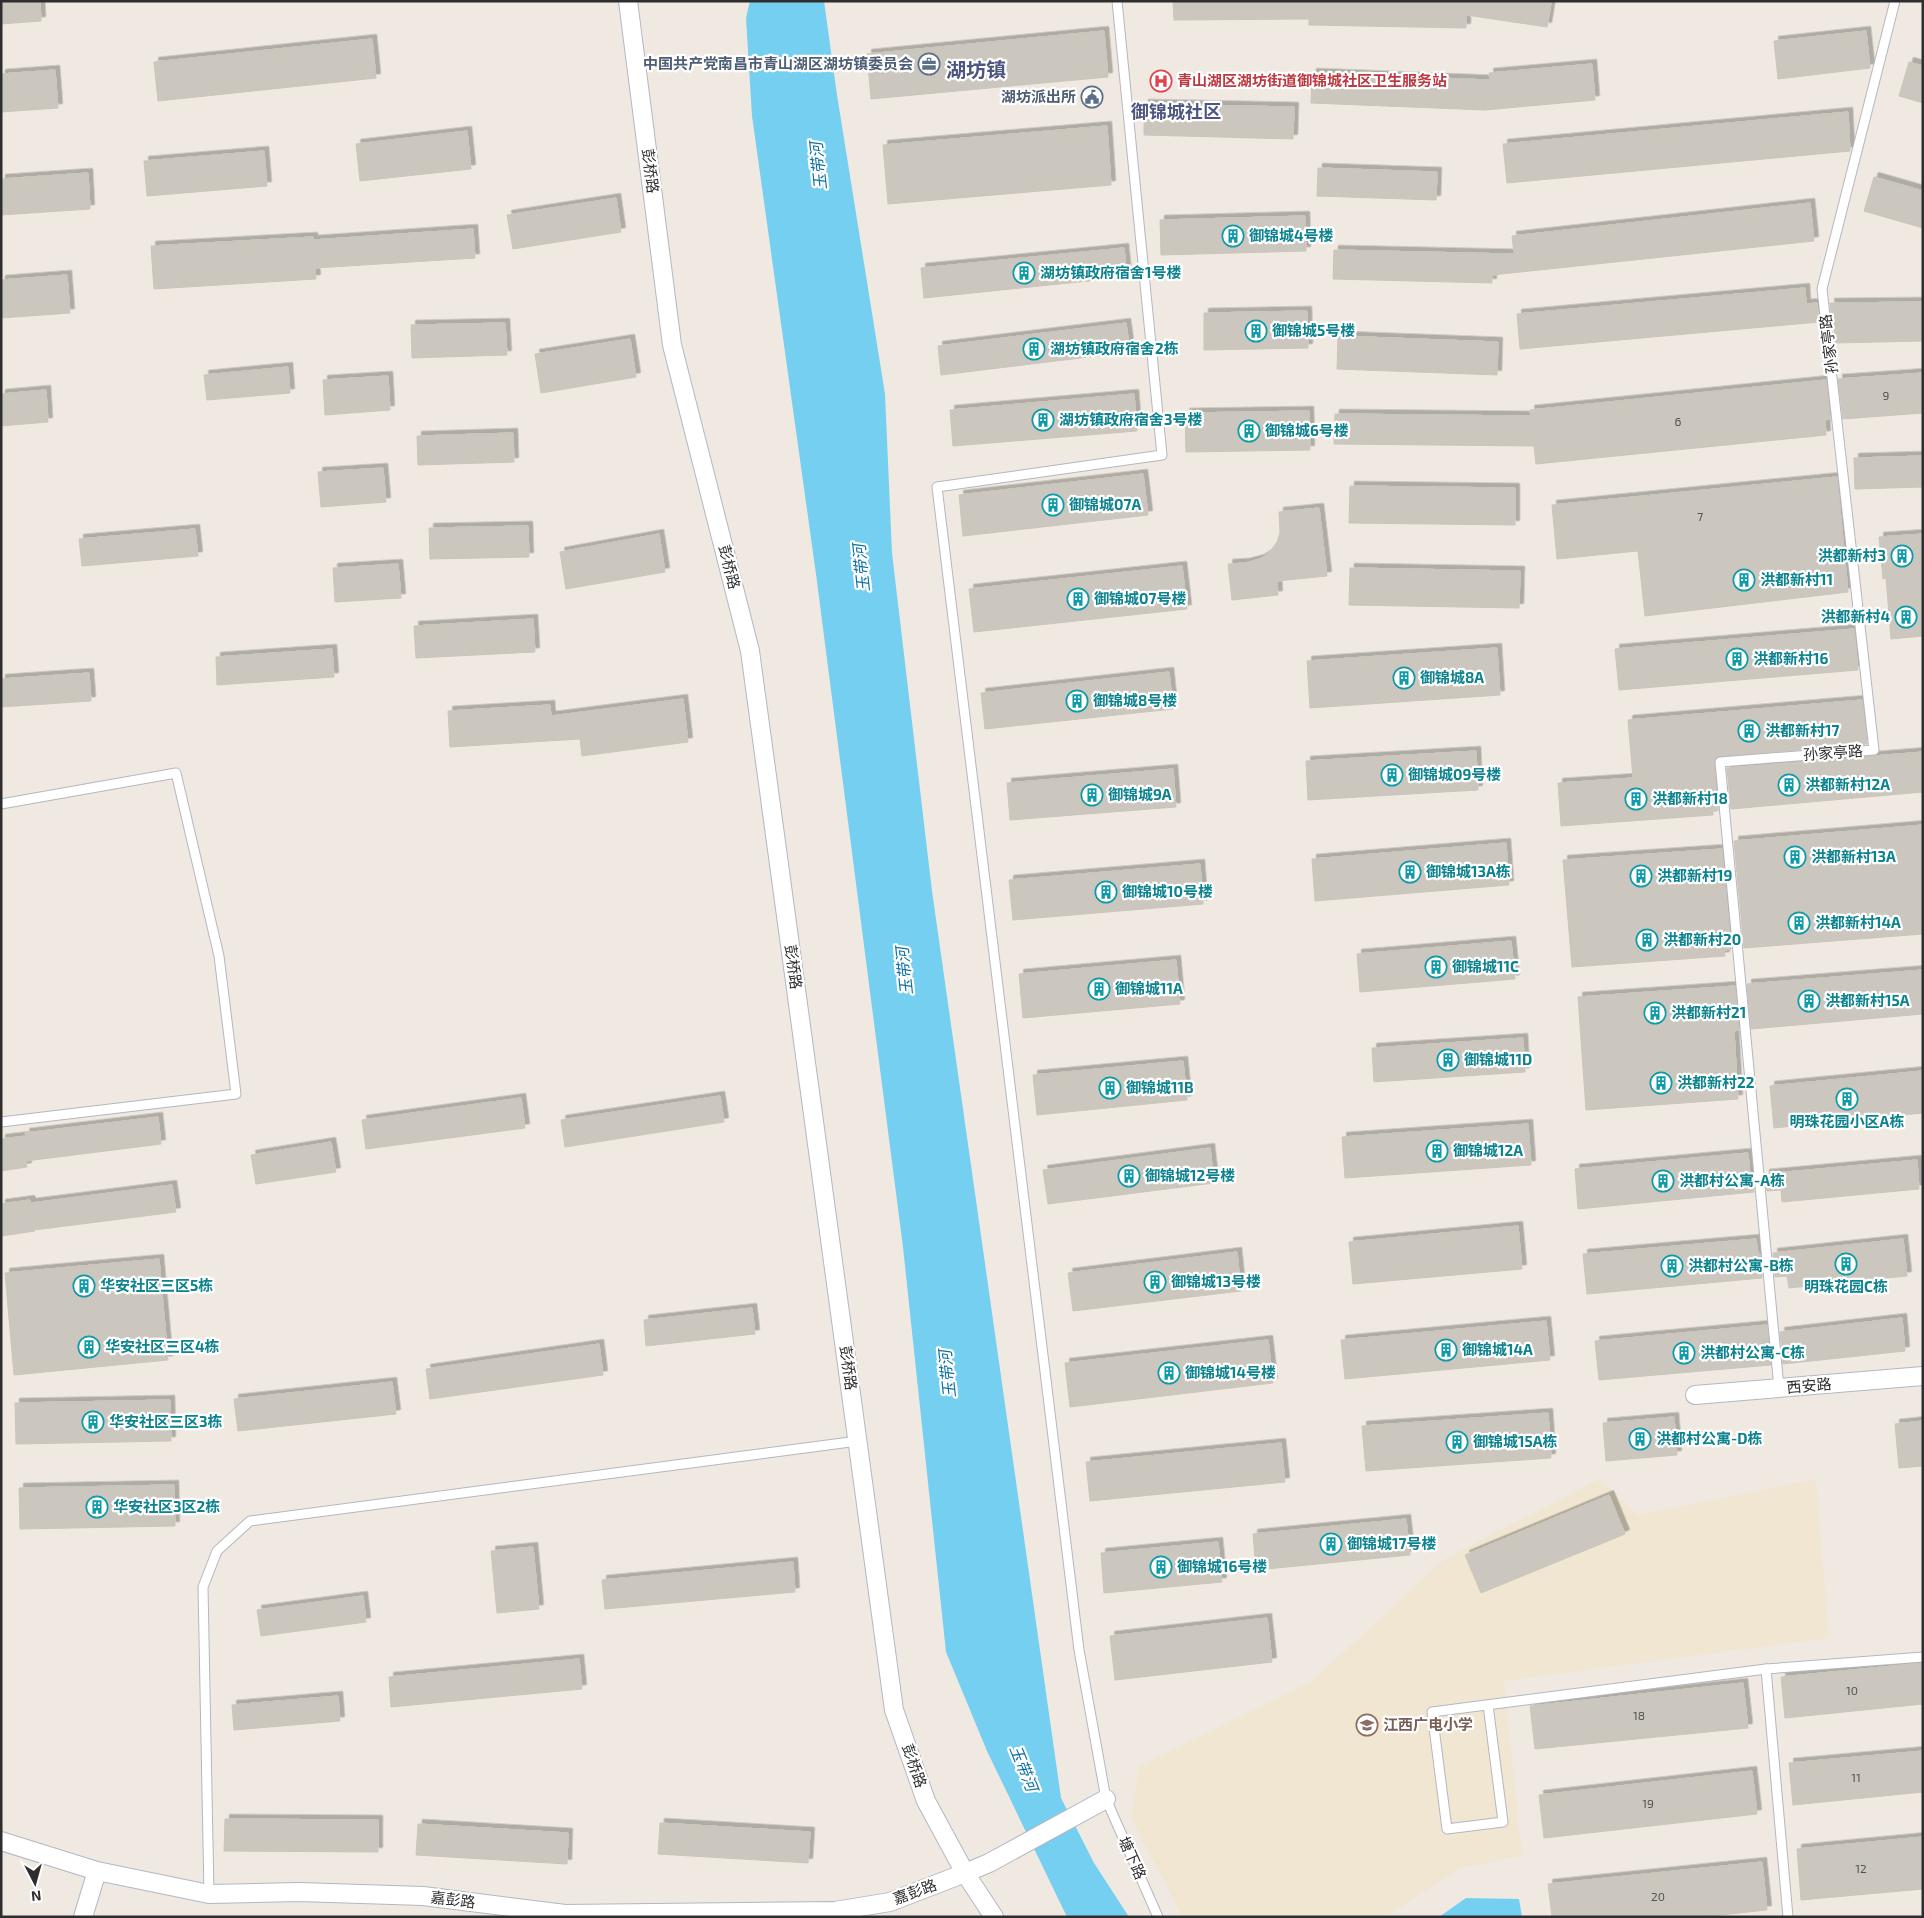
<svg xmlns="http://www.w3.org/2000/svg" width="1924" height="1918" font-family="'Exo 2','Noto Sans SC',sans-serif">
<defs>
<filter id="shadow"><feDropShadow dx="4.5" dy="-4.5" stdDeviation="0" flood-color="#0004"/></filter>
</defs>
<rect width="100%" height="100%" fill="#efe9e1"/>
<path fill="#f0e6d1" d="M1599,1479L1638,1515L1816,1479L1829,1638L1504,1681L1522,1856L1461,1868L1388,1915L1369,1917H1182L1131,1817L1139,1767L1311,1682L1445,1559Z"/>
<g fill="#75cff0">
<path d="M750,1H824L837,95L885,394L892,553L932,891L1061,1798L1094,1863L1129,1917H1067L987,1751L946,1652L903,1247L816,574L752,116L746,18Z"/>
<path d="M1466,1898L1519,1899L1522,1917H1439Z"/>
</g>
<g fill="#cbc7bf" stroke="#cbc5ba" filter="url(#shadow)">
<path d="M1,1H40L41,21L1,24Z"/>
<path d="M1173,1H1540L1551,3L1547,27L1466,15V28L1309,25V19L1174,20Z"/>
<path d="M1104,31L1108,77L871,99L867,54Z"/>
<path d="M1866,31L1870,68L1778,79L1774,41Z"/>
<path d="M372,39L376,78L158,101L154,62Z"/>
<path d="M1909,62L1923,66V103L1899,96Z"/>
<path d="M1592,64L1595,100L1485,110L1311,103L1312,73L1490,80L1489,73Z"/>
<path d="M55,70L58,108L1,112V74Z"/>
<path d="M1144,104L1294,107L1293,139L1144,135Z"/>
<path d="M1848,112L1850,151L1507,183L1503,144Z"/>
<path d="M1107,126L1111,185L888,204L883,145Z"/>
<path d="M467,131L471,169L360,181L356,144Z"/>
<path d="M264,151L267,186L147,196L144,161Z"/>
<path d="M1318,168L1437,172L1436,200L1317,196Z"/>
<path d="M88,173L90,209L1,215V179Z"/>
<path d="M1874,177L1923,191V228L1864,211Z"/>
<path d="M616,198L621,232L513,249L507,215Z"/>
<path d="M1810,203L1814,241L1492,275V283L1333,279L1334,250L1514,254L1512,236Z"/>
<path d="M1305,216L1306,251L1161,255L1160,220Z"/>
<path d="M473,229L475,258L315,268L316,279L154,289L151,246L313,237V240Z"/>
<path d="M1124,248L1127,277L924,298L921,268Z"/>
<path d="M67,275L70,313L1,318V280Z"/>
<path d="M1805,288L1806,304L1817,303L1819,322L1520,349L1517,314Z"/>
<path d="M1923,302V341L1835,343L1834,321H1832L1830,303Z"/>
<path d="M1307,311L1308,348L1204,350V313Z"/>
<path d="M505,323L507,355L412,358L411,325Z"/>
<path d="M1126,323L1130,352L941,375L938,346Z"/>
<path d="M1338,336L1498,342L1497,375L1337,369Z"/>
<path d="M630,339L636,377L541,393L535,354Z"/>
<path d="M288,367L290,393L207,400L204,375Z"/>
<path d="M1923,373V413L1843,419L1838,379Z"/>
<path d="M388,376L390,410L325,415L323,380Z"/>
<path d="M1826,380L1830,419L1825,420L1826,435L1536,464L1534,446L1334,444L1335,414L1531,416L1530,410Z"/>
<path d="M46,390L48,422L1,426V394Z"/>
<path d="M1134,394L1137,431L953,446L950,410Z"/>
<path d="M1309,411L1310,450L1186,452L1185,413Z"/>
<path d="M513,433L514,462L418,465L417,436Z"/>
<path d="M1923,456V487L1855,489L1854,458Z"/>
<path d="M383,468L386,502L321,507L318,472Z"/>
<path d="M1143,474L1148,515L963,536L959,495Z"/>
<path d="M1837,477L1848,592L1645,616L1638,551L1557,559L1552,505Z"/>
<path d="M1350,486L1515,488V525L1349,523Z"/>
<path d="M1319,508L1327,576L1277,581L1278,595L1232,600L1228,564L1245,563L1260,559L1269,553L1277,542L1280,533L1279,512Z"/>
<path d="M528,526L529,557L430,559L429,528Z"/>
<path d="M195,529L198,556L82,566L79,539Z"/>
<path d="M659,534L665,572L566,589L560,552Z"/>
<path d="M1923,534V636L1891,639L1886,578L1883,579L1879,537Z"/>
<path d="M398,564L401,598L335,602L333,568Z"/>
<path d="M1182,566L1187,609L974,632L969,589Z"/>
<path d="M1350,568L1520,571L1519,608L1349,605Z"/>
<path d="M533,619L535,652L416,658L414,626Z"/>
<path d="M1854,629L1858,670L1619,690L1615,649Z"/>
<path d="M1497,648L1500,695L1310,708L1307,661Z"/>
<path d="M332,649L334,677L217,685L216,657Z"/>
<path d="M1169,672L1173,709L985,729L981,693Z"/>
<path d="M89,673L91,701L1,707V679Z"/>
<path d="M683,699L688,742L582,756L580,739L450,747L448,711L550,705L551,716Z"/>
<path d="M1862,700L1867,744L1716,757L1714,763L1718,810L1713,811V815L1561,826L1558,783L1633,778L1628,720Z"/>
<path d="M1476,751L1478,790L1308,800L1306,761Z"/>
<path d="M1923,752V792L1731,809L1727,768Z"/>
<path d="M1173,769L1176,807L1010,820L1007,783Z"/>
<path d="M1923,825V934L1744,948L1734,841Z"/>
<path d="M1506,843L1509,885L1315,901L1312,859Z"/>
<path d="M1722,849L1731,949L1724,950L1725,956L1572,967L1563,860Z"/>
<path d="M1200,864L1203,904L1013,920L1009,880Z"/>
<path d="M1511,941L1515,979L1360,992L1357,954Z"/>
<path d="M1176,960L1180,1004L1023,1018L1019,974Z"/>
<path d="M1923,970V1014L1751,1029L1747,984Z"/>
<path d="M1735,986L1739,1030L1734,1031L1738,1099L1586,1110L1578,997Z"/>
<path d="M1523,1038L1525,1072L1374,1082L1372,1048Z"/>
<path d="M1183,1061L1187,1100L1037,1115L1033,1075Z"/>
<path d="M1922,1071L1923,1113L1774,1128L1770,1086Z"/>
<path d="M720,1096L724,1122L565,1147L561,1120Z"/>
<path d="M521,1098L525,1128L366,1149L362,1120Z"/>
<path d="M158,1117L161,1144L26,1161L27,1167L1,1171V1139L26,1136L25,1133Z"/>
<path d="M1528,1124L1531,1165L1345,1178L1342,1137Z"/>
<path d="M331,1142L336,1172L256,1184L251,1155Z"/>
<path d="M1210,1148L1214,1183L1048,1204L1043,1170Z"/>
<path d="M1748,1153L1750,1175H1753L1754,1192L1578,1209L1575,1169Z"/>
<path d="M1917,1160L1919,1189L1782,1202L1781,1190L1767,1191L1765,1174Z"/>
<path d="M172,1185L176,1212L34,1230L35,1231L1,1236V1204L30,1200L31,1203Z"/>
<path d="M1518,1226L1522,1269L1353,1284L1349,1242Z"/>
<path d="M1756,1239L1758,1254H1760L1762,1278L1587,1294L1583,1254Z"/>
<path d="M1903,1239L1907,1276L1789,1288L1787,1276L1775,1277L1773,1253Z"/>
<path d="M1237,1252L1241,1291L1073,1311L1068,1273Z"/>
<path d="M159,1259L168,1360L14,1375L5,1273Z"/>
<path d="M752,1308L755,1334L646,1346L644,1320Z"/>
<path d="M1902,1318L1905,1351L1783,1364L1780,1332Z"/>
<path d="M1546,1321L1550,1360L1345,1379L1341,1340Z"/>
<path d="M1767,1325L1771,1365L1599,1380L1595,1341Z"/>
<path d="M1268,1340L1273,1383L1070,1407L1065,1363Z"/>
<path d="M599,1344L603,1375L430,1399L426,1369Z"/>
<path d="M392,1382L396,1414L238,1431L234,1399Z"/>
<path d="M170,1400L171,1441L16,1444L15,1403Z"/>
<path d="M1548,1413L1551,1458L1366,1471L1362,1426Z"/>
<path d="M1674,1417L1677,1455L1606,1461L1603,1423Z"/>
<path d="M1923,1421V1466L1899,1468L1895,1424Z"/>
<path d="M1281,1443L1285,1482L1090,1501L1086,1462Z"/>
<path d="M174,1485L175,1526L20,1529L19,1488Z"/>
<path d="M1609,1495L1625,1534L1481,1593L1465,1555Z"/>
<path d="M1406,1519L1410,1555L1256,1570L1253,1534Z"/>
<path d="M1218,1542L1222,1582L1104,1593L1101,1553Z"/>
<path d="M533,1547L539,1609L497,1613L491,1551Z"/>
<path d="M793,1562L795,1592L605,1609L602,1580Z"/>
<path d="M363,1596L366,1622L261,1636L257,1610Z"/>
<path d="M1267,1618L1272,1662L1115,1680L1110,1636Z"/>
<path d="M579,1659L582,1689L391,1707L389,1677Z"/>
<path d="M1923,1663V1704L1785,1718L1781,1677Z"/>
<path d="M1743,1683L1748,1728L1535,1749L1530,1706Z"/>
<path d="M338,1696L340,1721L234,1730L232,1705Z"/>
<path d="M1923,1751V1792L1793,1805L1789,1763Z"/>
<path d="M1752,1771L1757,1814L1544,1838L1539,1795Z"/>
<path d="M225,1819L378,1820V1852L224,1851Z"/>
<path d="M660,1823L810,1832L808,1863L658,1854Z"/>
<path d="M418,1824L568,1833L567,1864L416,1855Z"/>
<path d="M1923,1837V1889L1801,1900L1797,1849Z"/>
<path d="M1762,1862L1767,1910L1702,1917H1552L1548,1884Z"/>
</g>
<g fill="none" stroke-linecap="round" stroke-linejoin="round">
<g stroke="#b4b7c1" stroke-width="11">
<g id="lane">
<path d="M1117,1L1162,455L937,487L1079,1650L1106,1799L1158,1917"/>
<path d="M1,804L176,773L219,956L236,1094L1,1122"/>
<path d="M1779,1388L1720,762L1874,750L1822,289L1895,1"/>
<path d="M1488,1705L1503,1822L1447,1829L1432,1712L1766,1669"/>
<path d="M209,1894L203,1587L217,1551L250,1521L858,1441"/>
<path d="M1788,1917L1766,1669L1923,1657"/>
</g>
</g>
<g stroke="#b4b7c1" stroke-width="20">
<g id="street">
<path d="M628,1L672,345L750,651L894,1710L926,1801L965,1873L994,1917"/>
<path d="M1695,1395L1923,1376"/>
<path d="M1,1841L97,1871L209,1894L299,1892L423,1896L565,1914L835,1911L890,1902L965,1873L989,1863L1106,1799"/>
<path d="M83,1917L97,1871"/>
</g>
</g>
<use href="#lane" stroke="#fff" stroke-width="9"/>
<use href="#street" stroke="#fff" stroke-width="18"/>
</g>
<defs>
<g id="office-ring" transform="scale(1.125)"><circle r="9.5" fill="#fff" stroke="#5c6f8a" stroke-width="1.5"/><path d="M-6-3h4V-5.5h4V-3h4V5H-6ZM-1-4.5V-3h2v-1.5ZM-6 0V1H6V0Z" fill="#5c6f8a"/></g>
<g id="hospital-ring" transform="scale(1.125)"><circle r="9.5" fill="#fff" stroke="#e0444e" stroke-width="1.5"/><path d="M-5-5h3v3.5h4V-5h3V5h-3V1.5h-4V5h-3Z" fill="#e0444e"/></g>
<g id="civic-ring" transform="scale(1.125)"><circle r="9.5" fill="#fff" stroke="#5c6f8a" stroke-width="1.5"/><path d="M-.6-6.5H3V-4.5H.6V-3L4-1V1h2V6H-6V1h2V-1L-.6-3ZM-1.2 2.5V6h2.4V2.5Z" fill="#5c6f8a"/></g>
<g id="building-ring" transform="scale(1.125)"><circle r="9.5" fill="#fff" stroke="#0f9aa8" stroke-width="1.5"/><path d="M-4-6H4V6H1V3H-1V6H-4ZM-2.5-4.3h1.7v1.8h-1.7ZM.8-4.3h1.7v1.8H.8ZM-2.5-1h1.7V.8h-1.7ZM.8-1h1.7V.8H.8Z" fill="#0f9aa8"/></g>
<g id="school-ring" transform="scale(1.125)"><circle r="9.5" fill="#fff" stroke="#8d6e63" stroke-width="1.5"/><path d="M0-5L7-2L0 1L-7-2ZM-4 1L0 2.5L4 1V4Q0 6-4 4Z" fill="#8d6e63"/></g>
</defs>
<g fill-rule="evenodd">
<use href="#office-ring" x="929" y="64"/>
<use href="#hospital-ring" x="1161" y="81"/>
<use href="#civic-ring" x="1092" y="97"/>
<use href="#building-ring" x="1233" y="236"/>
<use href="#building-ring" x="1024" y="273"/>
<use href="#building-ring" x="1256" y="331"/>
<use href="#building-ring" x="1034" y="349"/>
<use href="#building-ring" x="1043" y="420"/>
<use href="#building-ring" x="1249" y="431"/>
<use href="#building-ring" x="1053" y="505"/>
<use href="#building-ring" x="1902" y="556"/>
<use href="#building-ring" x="1744" y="580"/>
<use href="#building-ring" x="1078" y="599"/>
<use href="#building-ring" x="1906" y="617"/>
<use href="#building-ring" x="1737" y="659"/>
<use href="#building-ring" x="1404" y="678"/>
<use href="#building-ring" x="1077" y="701"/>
<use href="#building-ring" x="1749" y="731"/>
<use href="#building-ring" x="1392" y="775"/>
<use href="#building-ring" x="1789" y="785"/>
<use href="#building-ring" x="1092" y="795"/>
<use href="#building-ring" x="1636" y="799"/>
<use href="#building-ring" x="1795" y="857"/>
<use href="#building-ring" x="1410" y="872"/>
<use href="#building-ring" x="1641" y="876"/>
<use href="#building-ring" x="1106" y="892"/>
<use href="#building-ring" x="1799" y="923"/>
<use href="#building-ring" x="1647" y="940"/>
<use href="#building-ring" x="1436" y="967"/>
<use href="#building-ring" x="1099" y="989"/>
<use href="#building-ring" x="1809" y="1001"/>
<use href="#building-ring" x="1655" y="1013"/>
<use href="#building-ring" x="1448" y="1060"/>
<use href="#building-ring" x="1661" y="1083"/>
<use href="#building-ring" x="1110" y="1088"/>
<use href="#building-ring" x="1847" y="1099"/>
<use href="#building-ring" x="1437" y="1151"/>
<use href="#building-ring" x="1129" y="1176"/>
<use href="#building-ring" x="1663" y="1181"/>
<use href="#building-ring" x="1846" y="1264"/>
<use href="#building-ring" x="1672" y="1266"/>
<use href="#building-ring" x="1155" y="1282"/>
<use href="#building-ring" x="84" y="1286"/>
<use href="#building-ring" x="89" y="1347"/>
<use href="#building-ring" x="1446" y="1350"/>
<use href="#building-ring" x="1684" y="1353"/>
<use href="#building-ring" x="1169" y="1373"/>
<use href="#building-ring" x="93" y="1422"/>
<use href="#building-ring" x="1640" y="1439"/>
<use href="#building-ring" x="1457" y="1442"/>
<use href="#building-ring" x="97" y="1507"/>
<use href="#building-ring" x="1331" y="1544"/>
<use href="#building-ring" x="1161" y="1567"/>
<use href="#school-ring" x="1367" y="1725"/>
</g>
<g text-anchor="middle" stroke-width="4.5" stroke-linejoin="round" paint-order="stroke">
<g font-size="12" fill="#555452">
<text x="1886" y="400">9</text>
<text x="1678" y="426">6</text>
<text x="1700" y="521">7</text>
<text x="1852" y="1695">10</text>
<text x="1639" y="1720">18</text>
<text x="1856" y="1782">11</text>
<text x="1648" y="1808">19</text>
<text x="1861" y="1873">12</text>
<text x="1658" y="1901">20</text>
</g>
<g font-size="15" font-weight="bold" fill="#4e5e75" stroke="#fff" text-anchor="end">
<text x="913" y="69">中国共产党南昌市青山湖区湖坊镇委员会</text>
<text x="1076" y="102">湖坊派出所</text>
</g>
<g font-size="15" font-weight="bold" fill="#be3a42" stroke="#fff" text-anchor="start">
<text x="1177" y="86">青山湖区湖坊街道御锦城社区卫生服务站</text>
</g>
<g font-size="15" fill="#2e2e2e" stroke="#fff">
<text transform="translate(650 171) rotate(83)" y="5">彭桥路</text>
<text transform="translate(1829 344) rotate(-97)" y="5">孙家亭路</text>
<text transform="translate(729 567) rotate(76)" y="5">彭桥路</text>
<text transform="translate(1833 753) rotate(-4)" y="5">孙家亭路</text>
<text transform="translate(793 967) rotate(82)" y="5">彭桥路</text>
<text transform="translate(848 1368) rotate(82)" y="5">彭桥路</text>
<text transform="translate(1809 1386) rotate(-5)" y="5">西安路</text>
<text transform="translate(914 1766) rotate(71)" y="5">彭桥路</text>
<text transform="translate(1132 1858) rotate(66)" y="5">塘下路</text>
<text transform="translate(915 1892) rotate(-20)" y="5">嘉彭路</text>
<text transform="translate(453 1900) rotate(7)" y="5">嘉彭路</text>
</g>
<g font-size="15" font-weight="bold" fill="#0d838f" stroke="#fff" text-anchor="start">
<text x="1249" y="241">御锦城4号楼</text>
<text x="1040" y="278">湖坊镇政府宿舍1号楼</text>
<text x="1272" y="336">御锦城5号楼</text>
<text x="1050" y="354">湖坊镇政府宿舍2栋</text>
<text x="1059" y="425">湖坊镇政府宿舍3号楼</text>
<text x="1265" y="436">御锦城6号楼</text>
<text x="1069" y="510">御锦城07A</text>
<text x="1886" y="561" text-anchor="end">洪都新村3</text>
<text x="1760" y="585">洪都新村11</text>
<text x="1094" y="604">御锦城07号楼</text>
<text x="1890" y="622" text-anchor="end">洪都新村4</text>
<text x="1753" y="664">洪都新村16</text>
<text x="1420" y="683">御锦城8A</text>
<text x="1093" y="706">御锦城8号楼</text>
<text x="1765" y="736">洪都新村17</text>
<text x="1408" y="780">御锦城09号楼</text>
<text x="1805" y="790">洪都新村12A</text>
<text x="1108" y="800">御锦城9A</text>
<text x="1652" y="804">洪都新村18</text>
<text x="1811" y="862">洪都新村13A</text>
<text x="1426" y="877">御锦城13A栋</text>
<text x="1657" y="881">洪都新村19</text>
<text x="1122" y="897">御锦城10号楼</text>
<text x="1815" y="928">洪都新村14A</text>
<text x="1663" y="945">洪都新村20</text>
<text x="1452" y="972">御锦城11C</text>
<text x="1115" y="994">御锦城11A</text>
<text x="1825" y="1006">洪都新村15A</text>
<text x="1671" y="1018">洪都新村21</text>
<text x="1464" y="1065">御锦城11D</text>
<text x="1677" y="1088">洪都新村22</text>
<text x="1126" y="1093">御锦城11B</text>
<text x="1847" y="1127" text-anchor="middle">明珠花园小区A栋</text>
<text x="1453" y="1156">御锦城12A</text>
<text x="1145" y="1181">御锦城12号楼</text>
<text x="1679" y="1186">洪都村公寓-A栋</text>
<text x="1688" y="1271">洪都村公寓-B栋</text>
<text x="1171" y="1287">御锦城13号楼</text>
<text x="100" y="1291">华安社区三区5栋</text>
<text x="1846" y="1292" text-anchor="middle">明珠花园C栋</text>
<text x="105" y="1352">华安社区三区4栋</text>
<text x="1462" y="1355">御锦城14A</text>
<text x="1700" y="1358">洪都村公寓-C栋</text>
<text x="1185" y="1378">御锦城14号楼</text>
<text x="109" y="1427">华安社区三区3栋</text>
<text x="1656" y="1444">洪都村公寓-D栋</text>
<text x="1473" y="1447">御锦城15A栋</text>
<text x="113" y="1512">华安社区3区2栋</text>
<text x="1347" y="1549">御锦城17号楼</text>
<text x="1177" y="1572">御锦城16号楼</text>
</g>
<g font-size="15" font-weight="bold" fill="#785e54" stroke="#fff" text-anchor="start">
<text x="1383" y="1730">江西广电小学</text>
</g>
<g font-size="16" font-style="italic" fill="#0d6fa3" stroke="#fff">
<text transform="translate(818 166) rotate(-96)" y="6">玉带河</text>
<text transform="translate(861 568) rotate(-96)" y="6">玉带河</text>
<text transform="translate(904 971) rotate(-96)" y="6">玉带河</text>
<text transform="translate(947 1374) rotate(-96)" y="6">玉带河</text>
<text transform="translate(1024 1768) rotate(68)" y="6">玉带河</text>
</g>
<g font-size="18" font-weight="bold" fill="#4d5680" stroke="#fff">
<text x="1176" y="118">御锦城社区</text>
</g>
<g font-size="20" font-weight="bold" fill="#4d5680" stroke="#fff">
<text x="976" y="77">湖坊镇</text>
</g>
</g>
<rect width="1924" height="1918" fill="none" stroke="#2e2e2e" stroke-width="5"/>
<g transform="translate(35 1883) rotate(174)" stroke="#ffffff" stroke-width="4" paint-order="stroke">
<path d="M0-4L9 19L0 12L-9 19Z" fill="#2e2e2e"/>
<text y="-8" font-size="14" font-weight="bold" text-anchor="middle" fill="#2e2e2e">N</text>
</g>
</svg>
